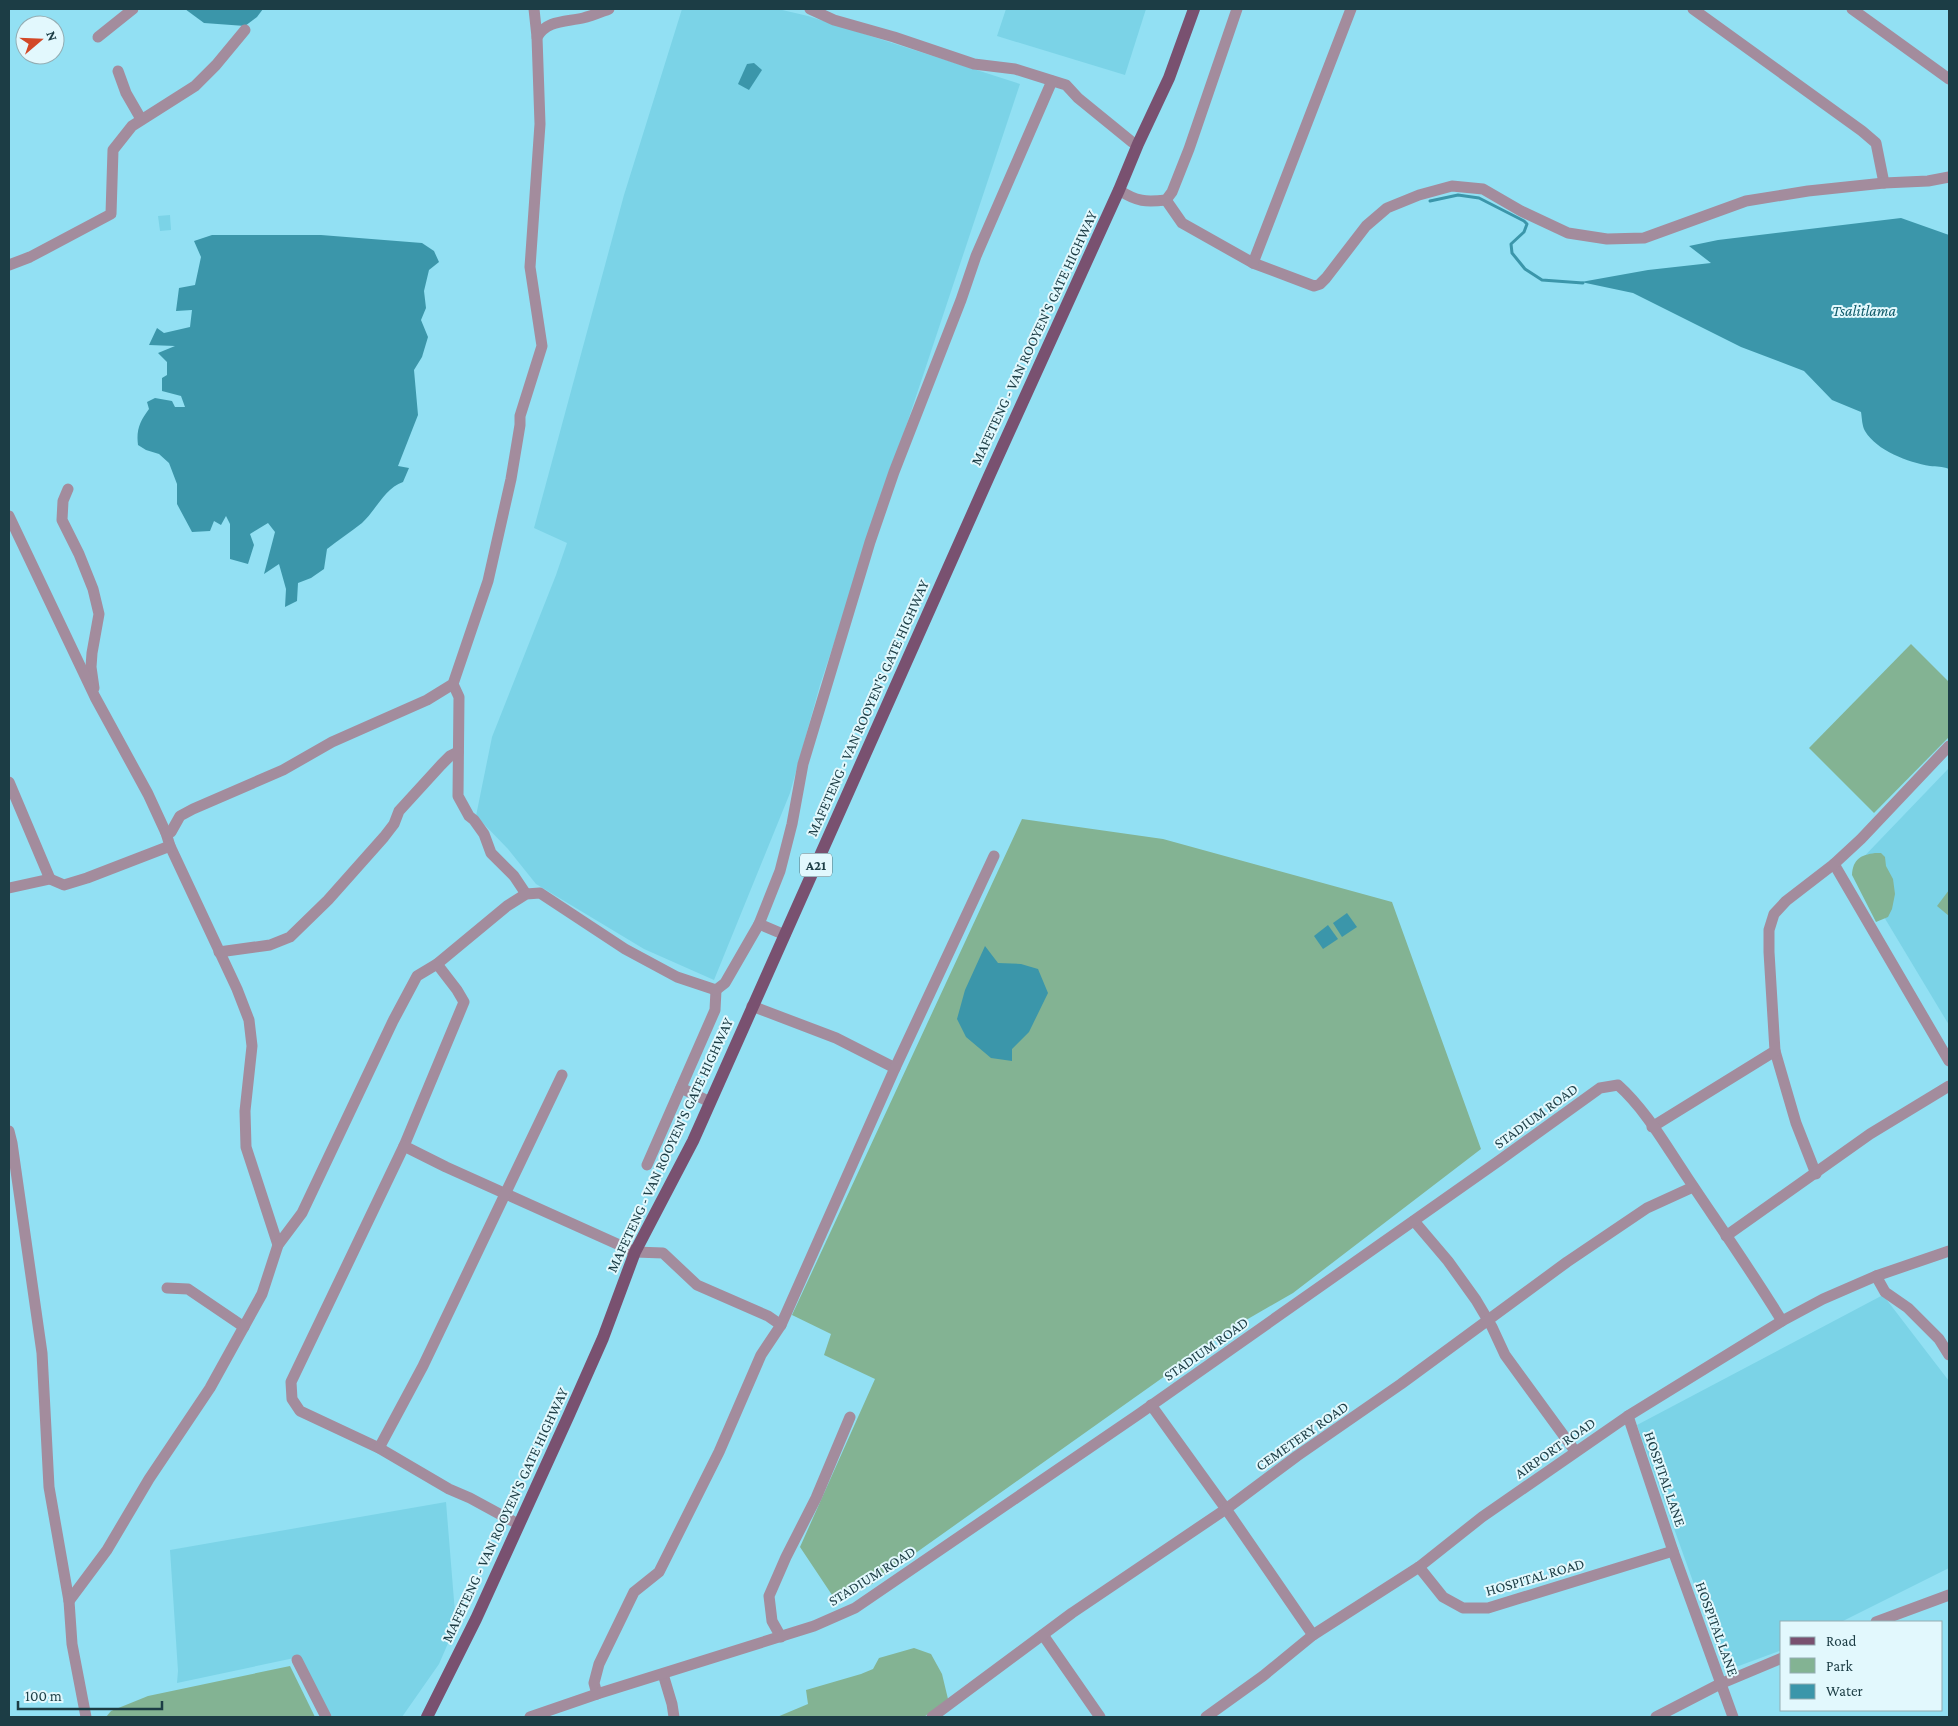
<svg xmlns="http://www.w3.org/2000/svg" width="1958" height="1726" font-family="'Crimson Pro',serif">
<rect width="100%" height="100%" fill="#92e0f3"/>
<g fill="#7bd3e7">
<path d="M682,9H778L808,16L1020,84L820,685L790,793L714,980L644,949L536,884L508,849L476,816L492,737L556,575L567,543L534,528L624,195Z"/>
<path d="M1006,9H1146L1125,75L997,36Z"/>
<path d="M170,215L171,230L160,231L158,216Z"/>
<path d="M1949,768V1025L1854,867Z"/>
<path d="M1883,1295L1949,1381V1568L1841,1622H1782V1650L1725,1671L1637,1425Z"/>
<path d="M446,1502L456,1625L439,1664L402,1717H330L299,1657L177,1683L178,1671L170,1550Z"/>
</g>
<g fill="#83b393">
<path d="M1911,644L1949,682V737L1874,813L1809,748Z"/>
<path d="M1022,819L1163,839L1392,902L1481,1149L1293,1293L1234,1327L872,1584L836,1601L800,1547L875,1379L824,1355L831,1334L792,1315Z"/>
<path d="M1875,853H1881L1885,857L1886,866L1893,879L1895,894L1892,909L1888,917L1876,922L1852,875C1853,859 1861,855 1875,853Z"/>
<path d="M1949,890V916L1937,906Z"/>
<path d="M914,1648L931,1654L942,1674L948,1699L924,1717H777L808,1704L806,1690L861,1674L873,1669L879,1658Z"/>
<path d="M290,1666L315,1717H106L111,1711L148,1696Z"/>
</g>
<g fill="#3b96aa">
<path d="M185,9H263L257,17L245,26L204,23Z"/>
<path d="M754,63L762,70L749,90L738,84L747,64Z"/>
<path d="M1901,218L1949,235V469C1942,466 1937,467 1930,466C1908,462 1877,451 1865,431C1862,426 1862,418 1861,412L1832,400L1804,371L1741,347L1633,293L1581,282L1648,270L1711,263L1689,246L1718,240Z"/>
<path d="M212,235H321L422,243L434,251L439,262L429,270L424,291L426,308L421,320L428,337L422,357L414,370L418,415L398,466L409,468L403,482C385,488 376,510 362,523C351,532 338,540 327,549L324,569L311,578L298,583L297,601L285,607L286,589L279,564L264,574L275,532L268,523L250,534L254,545L248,564L230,559V524L226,516L221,525L214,521L210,531L192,532L177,504V484L169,463L159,454L146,450L138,445C136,430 140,421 149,409L147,402L155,398L172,401L175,407H185L181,396L162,391V378L167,375V362L158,353L175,346L149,345L157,328L164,333L190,327L192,310L176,311L179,288L195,285L201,257L194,241Z"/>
<path d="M1347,913L1357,927L1342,937L1333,923Z"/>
<path d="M1328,925L1338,939L1323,949L1314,936Z"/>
<path d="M985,946L998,963L1021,964L1038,969L1048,993L1029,1032L1012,1049V1061L991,1058L966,1037L957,1019L965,990Z"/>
</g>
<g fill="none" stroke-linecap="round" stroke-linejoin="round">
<path stroke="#3b96aa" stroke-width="3" d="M1430,201L1458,195L1479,198L1524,221L1527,224L1524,232L1511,244L1512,253L1525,269L1542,280L1583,283"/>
<g stroke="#a38c9d" stroke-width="11">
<path d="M810,9L834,20L894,37L974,64L1015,69L1066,85L1078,98L1132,142L1138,144"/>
<path d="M1693,9L1862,131L1876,143L1884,183"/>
<path d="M1852,9L1949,79"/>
<path d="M98,37L133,9"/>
<path d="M537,37C547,20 565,22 583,18C592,16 601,12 609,9"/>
<path d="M118,71L126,93L141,119"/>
<path d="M1119,190C1137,202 1146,202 1166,200L1172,192L1189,149L1237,9"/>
<path d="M1166,200L1182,223L1253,263L1314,286L1320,284L1326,278L1366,226L1387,208L1419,195L1452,186L1483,189L1521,211L1568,233L1607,239L1644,238L1746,201L1808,191L1884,183L1928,181L1949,177"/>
<path d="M1253,263L1351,9"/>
<path d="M9,265L30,257L111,214L113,150L132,126L195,86L216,65L245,30"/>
<path d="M68,489L63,501L62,520L79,554L93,589L99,614L92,653L91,667L94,688"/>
<path d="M9,516L95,697L148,794L166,833L170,846L237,989L249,1020L252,1046L245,1111L246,1147L278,1245"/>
<path d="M453,684L459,697L458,796L469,816L474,820L484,834L491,853L514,876L526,894"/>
<path d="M9,782L50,879"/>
<path d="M166,833L171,832L180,816L193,809L283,770L332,742L427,700L453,684L488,581L511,479L520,425V416L542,346L530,267L540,124L537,37L534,9"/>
<path d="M1834,864L1949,1061"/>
<path d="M9,888L50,879L64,885L87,878L170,846"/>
<path d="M785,935L759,924L780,871L792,824L803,764L870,542L894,472L961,300L976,256L1052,81"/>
<path d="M219,952L270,945L290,937L328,900L384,837L394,824L399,811L441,765L450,756L458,752"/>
<path d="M437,964L457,990L464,1002L404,1146L291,1382L292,1399L300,1411L379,1448L449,1489L470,1498L518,1524"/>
<path d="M752,1006L836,1038L895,1068"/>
<path d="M1775,1051L1796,1123L1816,1174"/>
<path d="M681,1088L710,1102"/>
<path d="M1652,1127L1775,1051L1769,952V930L1774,914L1786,901L1834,864L1861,839L1949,746"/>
<path d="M9,1131L12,1143L42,1353L49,1487L69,1601L72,1644L86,1717"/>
<path d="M404,1146L446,1167L635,1252L663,1253L697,1285L768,1316L781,1325"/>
<path d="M647,1165L715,1010L716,990"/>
<path d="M1414,1221L1448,1261L1476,1300L1492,1327L1505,1355L1575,1451"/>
<path d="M1726,1236L1870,1134L1949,1086"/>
<path d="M1876,1276L1885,1292L1908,1308L1939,1339L1949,1355"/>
<path d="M167,1288L188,1289L244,1327"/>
<path d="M1151,1405L1226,1509L1313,1635"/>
<path d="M1628,1416L1673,1551L1733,1717"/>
<path d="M379,1448L423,1366L562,1075"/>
<path d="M1419,1567L1443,1597L1463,1608H1488L1673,1551"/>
<path d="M69,1601L107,1550L149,1479L210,1388L262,1294L278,1245L302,1213L393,1021L417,976L437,964L507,906L526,894L540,893L625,949L677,977L716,990L725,983L759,924"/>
<path d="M1876,1622L1949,1595"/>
<path d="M1043,1635L1100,1717"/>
<path d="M781,1637L772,1621L769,1596L786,1557L816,1498L850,1417"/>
<path d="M297,1660L326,1717"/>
<path d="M663,1674L672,1704L674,1717"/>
<path d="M597,1694L594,1683L599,1664L634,1592L659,1572L719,1452L761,1355L781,1325L895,1068L994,856"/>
<path d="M530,1717L597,1694L814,1626L855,1608L1139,1414L1500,1160L1600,1088L1618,1085C1646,1110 1666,1146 1687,1177C1719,1225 1752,1272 1782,1321"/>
<path d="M932,1717L1072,1613L1226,1509L1297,1456L1401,1384L1567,1262L1647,1208L1693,1187"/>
<path d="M1206,1717L1263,1676L1313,1635L1419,1567L1482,1517L1628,1416L1782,1321L1823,1299L1876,1276L1949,1251"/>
<path d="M1656,1717L1720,1684L1782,1658"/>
</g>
<path stroke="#795170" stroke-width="12" d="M427,1717L476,1619L568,1417L603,1338L635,1252L693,1141L990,474L1119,190L1138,144L1169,78L1194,9"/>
</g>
<g text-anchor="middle" stroke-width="4" stroke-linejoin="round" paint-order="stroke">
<rect fill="#e2f8fd" stroke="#57757c" stroke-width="1" x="800" y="853.5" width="32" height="23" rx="4"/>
<g font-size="14" font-weight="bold" fill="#1c3d45">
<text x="816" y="870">A21</text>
</g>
<g font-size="15" fill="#1c3d45" stroke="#e2f8fd">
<text transform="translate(1034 338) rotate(-65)" y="5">MAFETENG - VAN ROOYEN'S GATE HIGHWAY</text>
<text transform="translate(868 708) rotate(-66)" y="5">MAFETENG - VAN ROOYEN'S GATE HIGHWAY</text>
<text transform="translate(1536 1116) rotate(-36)" y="5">STADIUM ROAD</text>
<text transform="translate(670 1145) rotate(-65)" y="5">MAFETENG - VAN ROOYEN'S GATE HIGHWAY</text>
<text transform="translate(1206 1349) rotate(-35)" y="5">STADIUM ROAD</text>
<text transform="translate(1302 1436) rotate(-35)" y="5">CEMETERY ROAD</text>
<text transform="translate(1555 1448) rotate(-35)" y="5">AIRPORT ROAD</text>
<text transform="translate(1665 1479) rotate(71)" y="5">HOSPITAL LANE</text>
<text transform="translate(505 1515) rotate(-65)" y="5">MAFETENG - VAN ROOYEN'S GATE HIGHWAY</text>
<text transform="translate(872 1576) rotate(-32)" y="5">STADIUM ROAD</text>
<text transform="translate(1535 1577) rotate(-16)" y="5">HOSPITAL ROAD</text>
<text transform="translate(1717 1629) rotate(70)" y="5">HOSPITAL LANE</text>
</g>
<g font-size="16" font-style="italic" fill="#105c6b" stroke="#e2f8fd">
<text x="1864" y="316">Tsalitlama</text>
</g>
</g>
<rect width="1958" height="1726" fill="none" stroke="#1c3d45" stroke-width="20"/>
<rect x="1780" y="1621" width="162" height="90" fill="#e2f8fd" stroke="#93adb3"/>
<rect x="1790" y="1637" width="25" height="8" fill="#795170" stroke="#93adb3"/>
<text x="1826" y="1646" font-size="15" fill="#1c3d45">Road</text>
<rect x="1790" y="1658" width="25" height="15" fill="#83b393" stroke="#93adb3"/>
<text x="1826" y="1671" font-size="15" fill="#1c3d45">Park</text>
<rect x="1790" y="1684" width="25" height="15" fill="#3b96aa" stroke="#93adb3"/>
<text x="1826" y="1696" font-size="15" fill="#1c3d45">Water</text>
<g transform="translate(40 40) rotate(71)"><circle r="24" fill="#e2f8fd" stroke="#93adb3"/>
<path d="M0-4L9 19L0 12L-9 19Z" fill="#d24827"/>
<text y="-8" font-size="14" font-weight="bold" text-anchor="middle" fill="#1c3d45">N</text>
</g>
<path d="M18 1701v8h144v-8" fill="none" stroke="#1c3d45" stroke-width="2.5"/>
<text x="25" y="1701" font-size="15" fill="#1c3d45" stroke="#e2f8fd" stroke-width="4" paint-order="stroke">100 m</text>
</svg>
